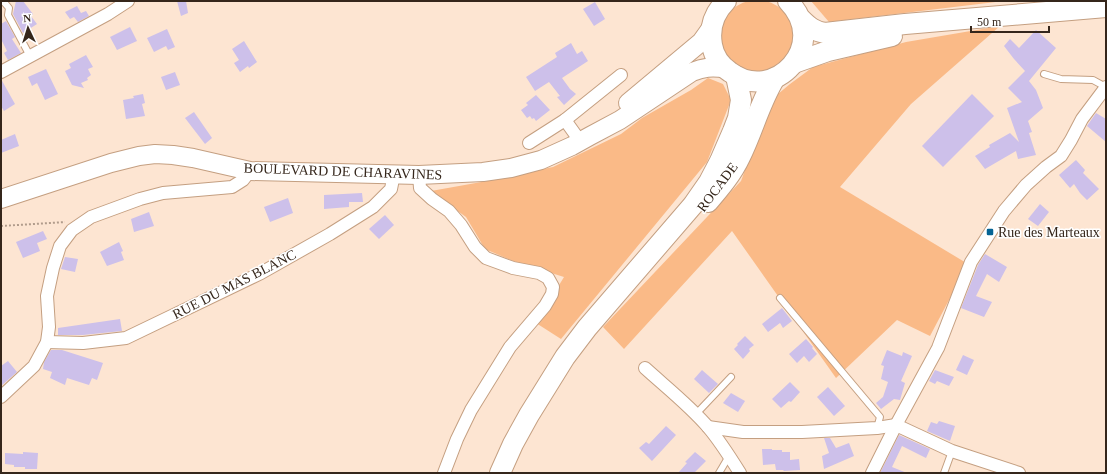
<svg xmlns="http://www.w3.org/2000/svg" width="1107" height="474" font-family="Georgia,serif">
<rect width="100%" height="100%" fill="#fde5d2"/>
<g fill="#faba87">
<circle cx="757" cy="37" r="37"/>
<path d="M811,1H1004L829,22Z"/>
<path d="M1000,26L911,104L840,187L968,264L930,336L897,320L836,378L732,231L624,349L603,327L741,181L758,135L778,94L790,84L813,67L906,42Z"/>
<path d="M708,78L723,84L731,100L707,162L561,339L536,323L564,277L513,261L485,249L466,217L434,194L431,191L487,181L553,167L621,134L642,118L691,90Z"/>
</g>
<g fill="#cdc0ea">
<path d="M16,1H23L33,14L31,16L37,24L23,33L13,14Z"/>
<path d="M177,1H186L188,13L181,16Z"/>
<path d="M595,2L605,19L594,26L583,9Z"/>
<path d="M77,6L81,13L86,11L89,16L78,22L74,17L70,19L65,12Z"/>
<path d="M6,21L15,37L12,39L21,53L8,60L4,53L7,51L1,39V24Z"/>
<path d="M130,27L137,41L117,50L110,37Z"/>
<path d="M167,29L175,47L168,50L166,46L154,52L147,38Z"/>
<path d="M1036,30L1056,48L1029,81L1036,90L1043,108L1028,121L1032,132L1029,133L1036,155L1018,159L1016,151L985,169L975,156L990,147L989,145L1010,133L1019,142L1007,108L1022,102L1008,88L1025,71L1014,59L1004,46L1010,39L1019,48Z"/>
<path d="M244,41L257,62L249,68L248,66L240,72L234,63L239,60L232,49Z"/>
<path d="M571,43L577,54L582,51L588,61L562,78L570,89L576,94L564,105L557,97L560,96L549,82L535,91L526,77L557,57L555,53Z"/>
<path d="M86,55L93,67L88,69L91,75L87,78L88,80L81,83L84,88L72,85L65,71L71,68L69,64Z"/>
<path d="M46,69L58,94L45,100L37,83L32,86L28,77Z"/>
<path d="M175,72L180,85L166,90L161,77Z"/>
<path d="M1,79L15,104L4,111L1,106Z"/>
<path d="M143,94L145,103L142,104L145,116L126,119L123,100L134,98L133,96Z"/>
<path d="M972,94L994,116L943,167L922,146Z"/>
<path d="M536,95L550,110L536,121L534,118L532,119L530,116L527,118L521,110L528,105L526,103Z"/>
<path d="M194,112L212,138L205,144L185,118Z"/>
<path d="M1096,113L1106,119V142L1087,126Z"/>
<path d="M15,134L19,146L1,153V140Z"/>
<path d="M1076,160L1085,170L1083,173L1099,189L1087,200L1080,193L1074,184L1070,188L1059,175Z"/>
<path d="M362,193L363,202H349V207L324,209V195Z"/>
<path d="M288,198L293,213L270,222L264,207Z"/>
<path d="M1040,204L1049,212L1038,226L1028,219Z"/>
<path d="M149,212L154,226L134,232L131,219Z"/>
<path d="M385,215L394,225L379,239L369,229Z"/>
<path d="M43,231L47,239L37,243L40,251L23,258L16,242Z"/>
<path d="M119,242L123,251L121,252L124,260L107,266L100,252Z"/>
<path d="M985,254L1007,267L999,282L987,274L976,296L992,302L984,317L961,308L978,265Z"/>
<path d="M65,257L78,259L75,272L61,269Z"/>
<path d="M782,308L792,321L783,328L780,323L768,332L762,324Z"/>
<path d="M120,319L122,331L83,335H58V328Z"/>
<path d="M745,336L754,345L749,349L750,351L743,359L734,349L738,345L737,344Z"/>
<path d="M806,339L813,347L812,348L817,354L809,362L804,356L797,363L789,354Z"/>
<path d="M51,350H62L103,363L97,380L92,378L89,385L67,378L65,385L50,378L52,372L43,369L44,362Z"/>
<path d="M887,350L902,356L903,352L912,356L901,381L905,383L900,400L894,399L881,409L876,403L883,397L888,382L881,379L884,366L881,365Z"/>
<path d="M963,355L974,360L967,375L956,370Z"/>
<path d="M8,361L17,372L1,386V366Z"/>
<path d="M702,370L718,384L709,393L694,379Z"/>
<path d="M935,370L954,377L949,386L937,381L935,384L929,381Z"/>
<path d="M790,382L800,392L791,402L789,401L781,408L772,399Z"/>
<path d="M828,387L845,406L834,416L817,397Z"/>
<path d="M731,393L745,401L738,412L723,403Z"/>
<path d="M939,421L955,426L950,441L927,431L931,422L937,424Z"/>
<path d="M666,426L676,435L652,461L639,448L646,442L649,444Z"/>
<path d="M899,435L930,449L926,458L902,446L892,467L907,473H880Z"/>
<path d="M824,438H830L836,448L849,443L854,456L824,469L822,456L829,453Z"/>
<path d="M762,449H772V450H782V452H790V460L799,459L800,470L784,471L783,470H776L775,464L763,465Z"/>
<path d="M23,452L38,453L37,469H25V467H14V465L5,464V453L23,454Z"/>
<path d="M695,452L706,461L694,473H678L687,463L685,462Z"/>
</g>
<g fill="none" stroke-linecap="round" stroke-linejoin="round">
<g stroke="#c49f81" stroke-width="8">
<g id="service">
<path d="M3,1L9,8L8,15L30,56"/>
<path d="M1044,74L1061,79L1093,80L1106,87"/>
<path d="M780,298L880,417L877,428"/>
<path d="M696,414L731,377"/>
<path d="M719,473L722,468L729,456"/>
<path d="M944,473L952,451"/>
</g>
</g>
<g stroke="#c49f81" stroke-width="14">
<g id="minor">
<path d="M1,72L108,14L128,1"/>
<path d="M565,120L580,141"/>
<path d="M529,143L565,120L621,75"/>
<path d="M419,175L420,188L432,199L449,211L461,225L475,247L486,258L513,268L539,273L548,278L553,287L552,294L545,306L510,347L471,410L457,439L444,473"/>
<path d="M47,342L83,343L126,338L261,273L330,234L373,207L391,189L394,174"/>
<path d="M645,368C666,387 690,406 708,427C720,441 730,457 740,473"/>
<path d="M1,397L34,366L47,342L49,327L47,296L53,268L60,246L72,230L91,217L140,199L163,193L232,187L243,180L250,171"/>
<path d="M708,427L743,432H802L877,428L896,425L952,451L1019,473"/>
<path d="M872,473L896,425L938,348L971,262L1004,211L1026,185L1046,167L1061,156L1071,140L1082,119L1106,87"/>
</g>
</g>
<g stroke="#c49f81" stroke-width="20">
<g id="secondary">
<path d="M628,103L701,42L711,28"/>
<path d="M1,199L111,163L139,156L155,154L173,155L193,158L250,171L419,175L483,172L511,168L541,160L572,146L590,136L620,120L692,72C704,67 711,67 724,68"/>
</g>
</g>
<g stroke="#c49f81" stroke-width="22">
<g id="primary">
<path d="M726,1C714,13 709,28 712,45C714,57 721,66 730,72C774,105 831,45 788,1"/>
<path d="M801,19C809,27 814,31 825,33L905,24L1106,7"/>
<path d="M794,63L828,51L892,36"/>
<path d="M708,202C720,188 732,174 740,157C753,131 760,102 775,78"/>
<path d="M500,473L513,444L529,415L565,357L587,328L693,205L709,182L720,161L733,131L738,118L741,100L736,76"/>
</g>
</g>
<path stroke="#b19c8c" stroke-width="2" stroke-dasharray="2 2" stroke-linecap="butt" d="M1,226L65,222"/>
<use href="#service" stroke="#fff" stroke-width="6"/>
<use href="#minor" stroke="#fff" stroke-width="12"/>
<use href="#secondary" stroke="#fff" stroke-width="18"/>
<use href="#primary" stroke="#fff" stroke-width="20"/>
</g>
<rect fill="#056494" stroke="#fff" stroke-width="1.5" x="986" y="228" width="8" height="8" rx="2"/>
<g text-anchor="middle" stroke-width="3" stroke-linejoin="round" paint-order="stroke">
<g font-size="14" fill="#35261b" stroke="#fff">
<text transform="translate(343 171) rotate(2)" y="5">BOULEVARD DE CHARAVINES</text>
<text transform="translate(717 187) rotate(-53)" y="5">ROCADE</text>
<text transform="translate(234 284) rotate(-27)" y="5">RUE DU MAS BLANC</text>
</g>
<g font-size="14" fill="#35261b" stroke="#fff" text-anchor="start">
<text x="998" y="237">Rue des Marteaux</text>
</g>
</g>
<rect width="1107" height="474" fill="none" stroke="#35261b" stroke-width="4"/>
<g transform="translate(28 28) rotate(356)" stroke="#ffffff" stroke-width="3" paint-order="stroke">
<path d="M0-3L7 15L0 10L-7 15Z" fill="#35261b"/>
<text y="-6" font-size="11" font-weight="bold" text-anchor="middle" fill="#35261b">N</text>
</g>
<path d="M971 26v6h78v-6" fill="none" stroke="#35261b" stroke-width="2"/>
<text x="977" y="26" font-size="12" fill="#35261b" stroke="#ffffff" stroke-width="3" paint-order="stroke">50 m</text>
</svg>
